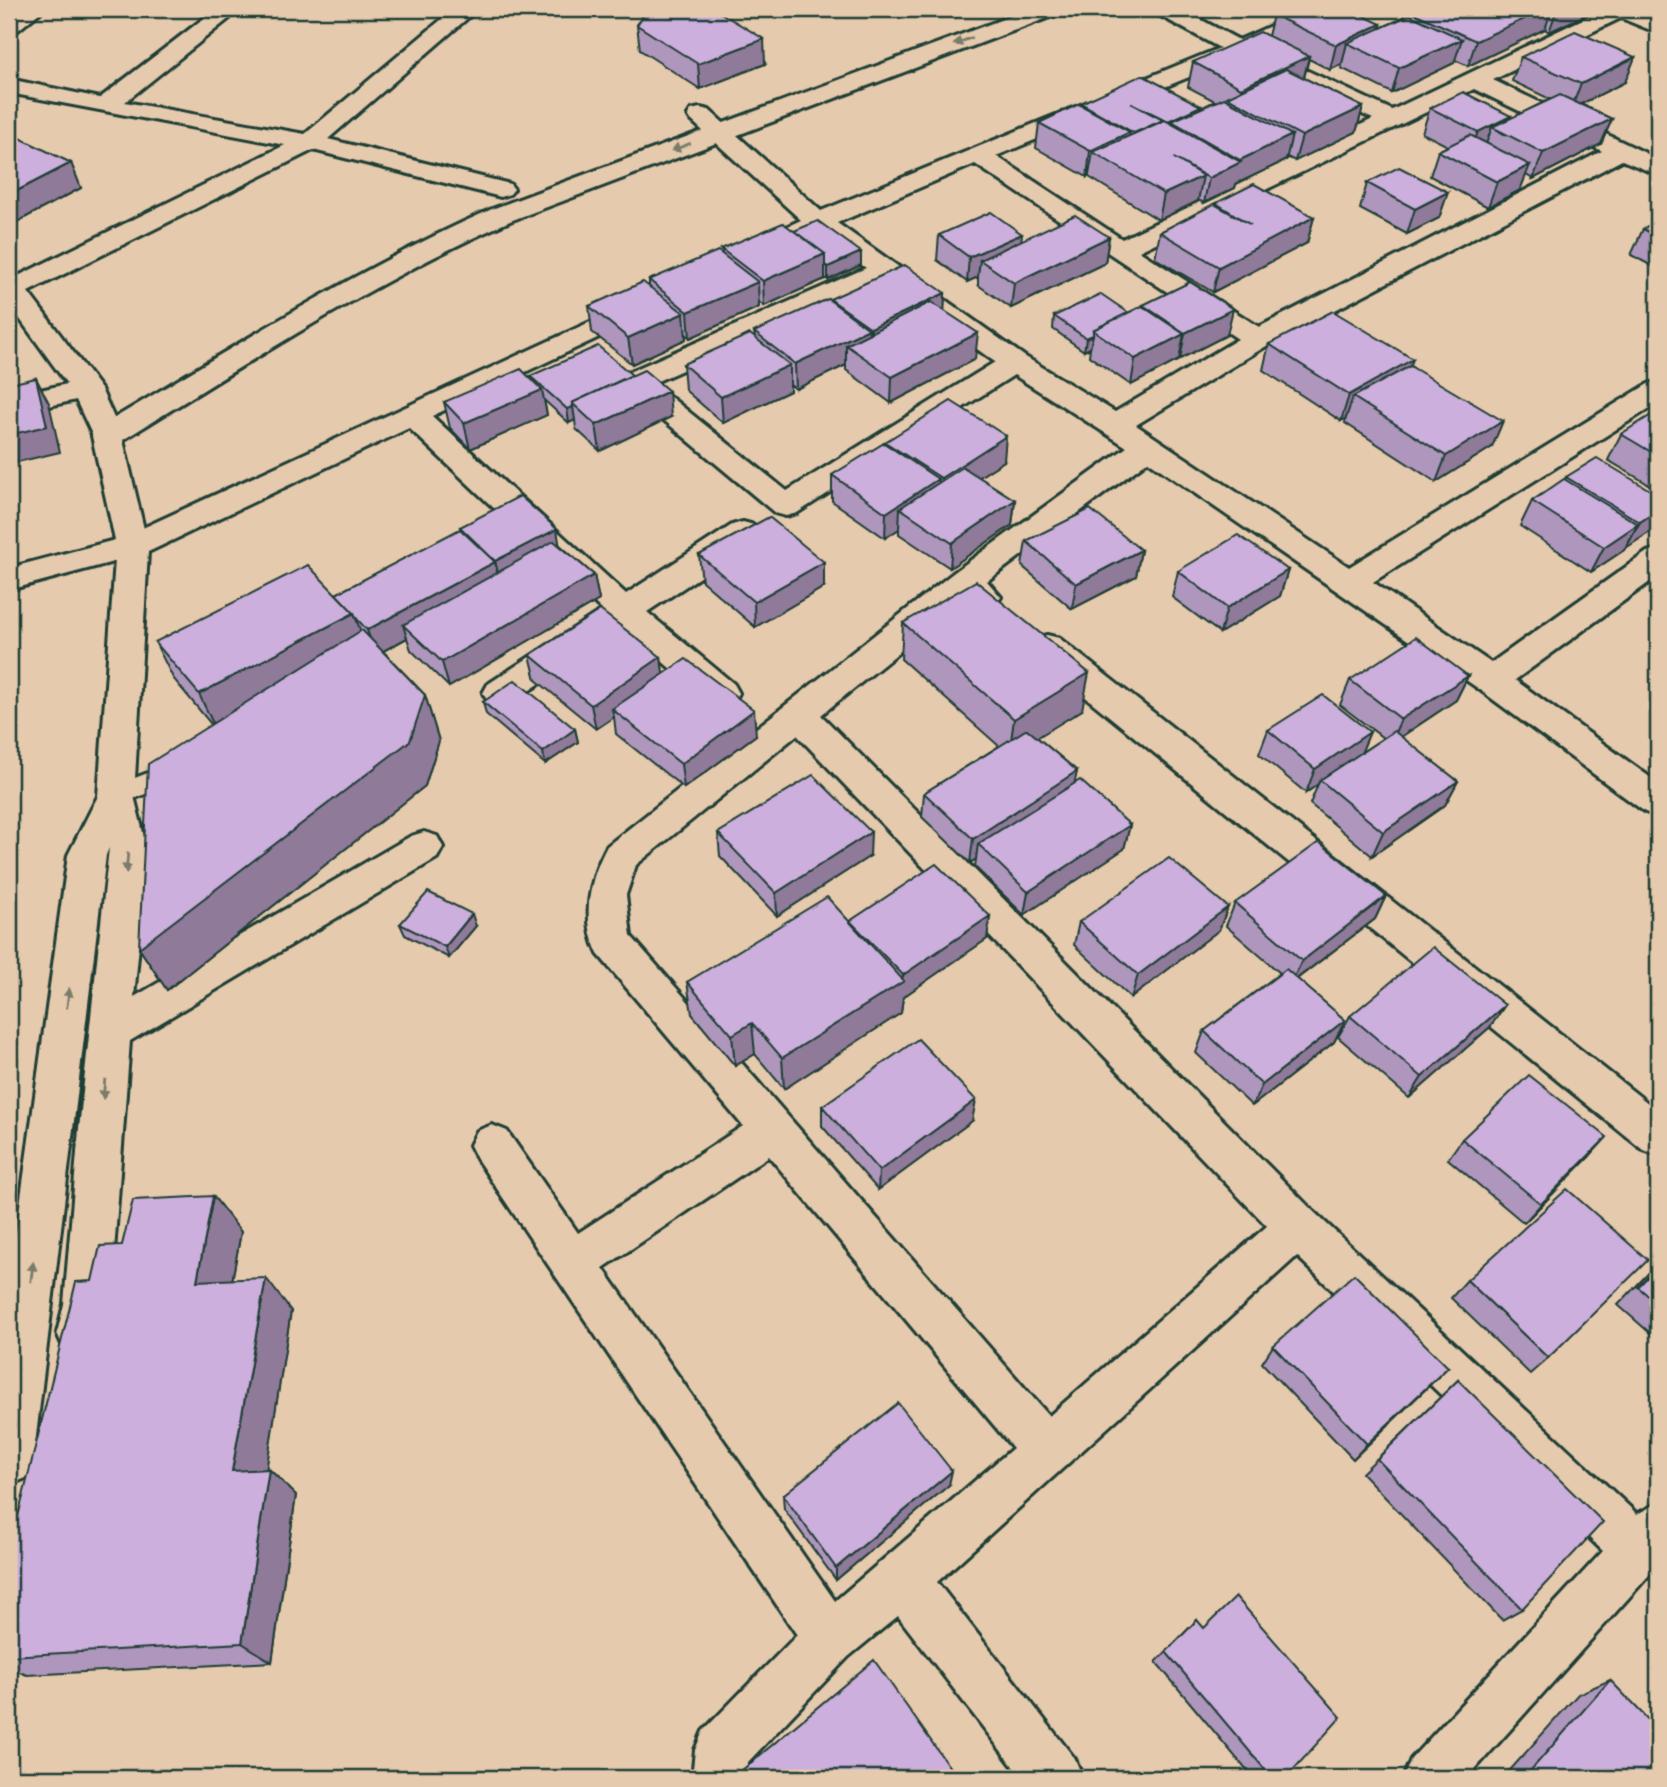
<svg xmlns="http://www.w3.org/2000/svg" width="1667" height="1787" font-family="'Indie Flower',sans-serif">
<rect width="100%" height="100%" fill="#e6caad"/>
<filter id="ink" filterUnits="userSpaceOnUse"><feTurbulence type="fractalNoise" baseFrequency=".0143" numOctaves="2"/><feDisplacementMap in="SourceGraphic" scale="14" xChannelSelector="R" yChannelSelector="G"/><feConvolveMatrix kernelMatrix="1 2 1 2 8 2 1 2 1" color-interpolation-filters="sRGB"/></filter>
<g filter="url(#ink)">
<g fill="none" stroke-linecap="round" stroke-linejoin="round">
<g stroke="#1f3d34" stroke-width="6">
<path id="service" d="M178,761L187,763L190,770L187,777L116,806L107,803L103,796L107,789Z"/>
</g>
<g stroke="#1f3d34" stroke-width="6">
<g id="minor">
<path d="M19,9H44L17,31L9,33V16Z"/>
<path d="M216,9H241L125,102L305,134L454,9H478L328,139L510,184L514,189L510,194L501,197L313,150L28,292L101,389L122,436L118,443L107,446L96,443L76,400L9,415V397L67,384L9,304V277L14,278L285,145L9,93V79L100,98Z"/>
<path d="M1154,9H1181L1239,40L1309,9H1338L1335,14L1258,48L1392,110L1604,9H1632L1629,14L1493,80L1658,159V175L1622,160L1268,345L1136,425L1349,567L1648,384L1658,381V403L1373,582L1491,663L1647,552L1658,549V576L1515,680L1658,783V816L1645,812L1479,689L1148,461L987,581L1001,597L996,605C983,609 975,608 965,599L821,715L1314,1212L1637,1514L1658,1503V1565L1467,1778H1403L1411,1759L1603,1551L1297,1256L937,1582L1075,1759L1083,1778H1022L898,1616L848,1657L748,1762L746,1778H692L695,1750L703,1731L797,1635L477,1159L470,1145L477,1131L492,1125L507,1131L578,1233L743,1126L598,954C581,919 589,879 607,846L953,573L1127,447L1014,375L797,513L786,516L775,513L617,381L622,375L866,268L816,233C799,241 781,254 762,250L758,244L762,238L801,220L691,120L688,115L691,110L700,108L709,110L821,211L1220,48L1157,14ZM1238,57L1373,119L1122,239L996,156ZM1474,89L1602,151L1259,327L1139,251ZM975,164L1238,339L1115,412L1024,356L837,223ZM883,281L995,362L787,491L653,383ZM797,735L1267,1226L1049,1416L631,936L626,895L636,865ZM769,1156L1013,1448L835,1601L603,1268Z"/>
<path d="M638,300L648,302L652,308L648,314L432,416L626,594L732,525L743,522L754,525L759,533L754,541L647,612L734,684L739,693L734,702L722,706L710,702L623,628L512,702L500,706L488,702L483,693L488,684L602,610L409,428L148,552L134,796L148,853L134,997L411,836L424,832L437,836L443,847L437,858L130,1041L110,1304L96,1349L80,1356L64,1349L57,1333L64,1304L79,1129L109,848L106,855L33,1461L26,1478L9,1485V1285L68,855L98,796L116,546L121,538Z"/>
<path d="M1047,635L1059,638L1658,1111V1155L1643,1150L1035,656L1030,647L1035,638Z"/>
</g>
</g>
<g stroke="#1f3d34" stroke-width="6">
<g id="tertiary">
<path d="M1030,9H1061L1058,14L510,221C374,281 249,362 123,440L148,546L143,554L9,590V568L115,540L92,436L96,429C226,352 354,270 492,209Z"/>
<path d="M1608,9H1637L1658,18V33L1611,14Z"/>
</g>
</g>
<use href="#service" fill="#e6caad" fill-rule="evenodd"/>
<use href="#minor" fill="#e6caad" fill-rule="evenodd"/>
<use href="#tertiary" fill="#e6caad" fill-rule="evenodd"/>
</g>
<g fill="#af96bd" stroke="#1f3d34" stroke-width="2">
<path d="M1235,9H1266L1249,16Z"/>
<path d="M1405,9H1589L1587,14L1549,32L1545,29L1468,66L1455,60L1454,63L1392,93L1341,68L1342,64L1330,70L1309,59L1304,78L1363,107L1356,132L1295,161L1287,157L1286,160L1236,184L1235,188L1204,203L1198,200V201L1159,220L1089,177V175L1087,177L1036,148L1039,123L1081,105V103L1201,108L1215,101L1188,87L1193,62L1268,36L1273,15L1381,24L1380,28L1403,18Z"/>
<path d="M637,25L765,64L700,89L640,50Z"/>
<path d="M1521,57H1635L1625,82L1581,104L1612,119L1601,144L1533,179L1526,175L1520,190L1488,207L1430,176L1438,151L1448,146L1422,133L1430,108L1510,119L1550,99L1512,81Z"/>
<path d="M9,133L71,163L81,188L15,223L9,220Z"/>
<path d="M1367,183L1448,192L1439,218L1407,234L1360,209Z"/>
<path d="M1216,203L1314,217L1307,243L1213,292L1155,258L1160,232L1215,205Z"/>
<path d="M1658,220V269L1631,255L1643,229Z"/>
<path d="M794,231L861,252V265L828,280L825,278V279L764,306L759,302V307L690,338L686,334V339L632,364L592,332L589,306L649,287V280L722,253L721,249Z"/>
<path d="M939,235L1021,240L1109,237L1105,263L1011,308L978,285V277L967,282L937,260Z"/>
<path d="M945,293L944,311L975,359L891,403L846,370V365L796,389L790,385V391L723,423L685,390L683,364L755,337L754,332L830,301V299Z"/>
<path d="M1143,305L1227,335L1180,359L1179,358V360L1131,385L1089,356L1090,348L1084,351L1053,329L1054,316L1129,313L1142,307Z"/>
<path d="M1269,344L1411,366L1492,447L1436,482L1345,423L1346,418L1341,421L1263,370Z"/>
<path d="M530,376L671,417L600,451L576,429L575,420L569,423L544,400L547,415L470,449L450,428L444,402L530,378Z"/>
<path d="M1658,414V490L1608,460L1621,434Z"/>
<path d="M885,442L1004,461L979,477L1015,500L1012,525L950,568L899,534V529L885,538L832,501V475L885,444Z"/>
<path d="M1566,477L1656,528L1626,547L1624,550L1591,572L1520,526L1532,501L1565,480Z"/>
<path d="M460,527L560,545L594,575L599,600L449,687L411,650L407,638L383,651L425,695L439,741L425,786L167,990L139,948L211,724L173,678L155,642L336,594L461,530Z"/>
<path d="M1026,541L1141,550L1136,576L1072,609L1022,566Z"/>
<path d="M699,555L824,587L755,627L702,581Z"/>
<path d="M1288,570L1280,596L1220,633L1172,597L1178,571Z"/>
<path d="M903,623L1082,710L1037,737L1077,771L1074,783L1130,825L1124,849L1024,915L975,867L976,859L970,863L922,817L924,793L999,746L901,659Z"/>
<path d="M530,655L661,657L663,675L756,735L684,788L616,734L614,717L596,729L536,680Z"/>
<path d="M1468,676L1456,700L1401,737L1458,781L1445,805L1372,856L1310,804L1318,784L1306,793L1259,754L1268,730L1362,752L1383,738L1340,705L1350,680Z"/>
<path d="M483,702L575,729L578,742L545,764L486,714Z"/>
<path d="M718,833L870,856L777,916L720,856Z"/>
<path d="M1386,896L1375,919L1297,979L1345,1020L1334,1042L1252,1106L1196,1053L1204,1031L1280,973L1226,926L1235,903Z"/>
<path d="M1228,907L1219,930L1131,998L1074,945L1079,922Z"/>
<path d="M990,916L987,939L903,997L901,1013L784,1089L755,1054L735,1066L692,1014L687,982L850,922Z"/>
<path d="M400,924L476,926L449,958L405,935Z"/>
<path d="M1505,1005L1490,1027L1409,1098L1338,1037L1350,1016Z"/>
<path d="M822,1106L972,1121L878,1190L822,1126Z"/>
<path d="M1462,1139L1589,1157L1524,1223L1448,1159Z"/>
<path d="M213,1196L241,1232L232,1280L291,1311L266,1469H269L296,1495L272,1662L27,1675L9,1668V1553L92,1281L122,1245Z"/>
<path d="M1658,1263V1340L1618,1305Z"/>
<path d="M1467,1280L1548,1358L1530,1374L1451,1298Z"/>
<path d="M1273,1346L1448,1367L1353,1459L1262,1363Z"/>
<path d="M1458,1380L1522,1609L1502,1620L1362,1473Z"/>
<path d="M949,1485L836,1580L784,1509L783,1495Z"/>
<path d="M1197,1620L1286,1778H1253L1156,1662Z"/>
<path d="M1610,1680L1658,1778H1503L1578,1694Z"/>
</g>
<g fill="#8f7a9a" stroke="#1f3d34" stroke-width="2">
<path d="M1250,9H1266L1249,16Z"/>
<path d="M1546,9H1552L1545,29L1468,66L1476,41Z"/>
<path d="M1557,9H1589L1587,14L1549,32Z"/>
<path d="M1381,24L1375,48L1347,43L1342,64L1330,70L1336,45Z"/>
<path d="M764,39L765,64L700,89L698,64Z"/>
<path d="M1462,39L1454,63L1392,93L1399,68Z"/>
<path d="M1309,56L1303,81L1238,103L1241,88Z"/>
<path d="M1635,57L1625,82L1571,109L1581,84Z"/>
<path d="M1201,106L1196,130L1172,121L1167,144L1164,146L1168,121Z"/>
<path d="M1363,107L1356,132L1295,161L1302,136Z"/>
<path d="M1511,116L1504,134L1492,127L1484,150L1469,157L1478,132Z"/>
<path d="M1612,119L1601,144L1533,179L1543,153Z"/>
<path d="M1130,132L1126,158L1093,152L1089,175L1087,177L1090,151Z"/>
<path d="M1292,135L1286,160L1236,184L1235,188L1204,203L1209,178L1239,163L1240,160Z"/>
<path d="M71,163L81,188L15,223L9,210V195Z"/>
<path d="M1530,165L1520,190L1488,207L1497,182Z"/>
<path d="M1203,176L1198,201L1159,220L1164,194Z"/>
<path d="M1448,192L1439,218L1407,234L1415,209Z"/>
<path d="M1314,217L1307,243L1213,292L1219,267Z"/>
<path d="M1022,234L1019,259L980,260L978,277L967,282L969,257Z"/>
<path d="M1109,237L1105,263L1011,308L1014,283Z"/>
<path d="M861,252V265L828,280V267Z"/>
<path d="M825,254V279L764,306L763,281Z"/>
<path d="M758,282L759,307L690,338L688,312Z"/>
<path d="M945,293L944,318L870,354L871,328Z"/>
<path d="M1233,309L1227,335L1180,359L1185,333Z"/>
<path d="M684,313L686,339L632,364L628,338Z"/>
<path d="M869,329L868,355L846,345V365L796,389L795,364Z"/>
<path d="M978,333L975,359L891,403L892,377Z"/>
<path d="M1184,334L1179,360L1131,385L1135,359Z"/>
<path d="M1093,335L1090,348L1084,351L1086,338Z"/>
<path d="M1413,359L1404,385L1353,397L1346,418L1341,421L1349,395Z"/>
<path d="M790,365V391L723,423L721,397Z"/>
<path d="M36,378L49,403L60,452L9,464V435Z"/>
<path d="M542,390L547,415L470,449L464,423Z"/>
<path d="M669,391L671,417L600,451L596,425Z"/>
<path d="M573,407L575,420L569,423L567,409Z"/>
<path d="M1503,421L1492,447L1436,482L1446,456Z"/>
<path d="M1006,436L1004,461L939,503L941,478Z"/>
<path d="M938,479L936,505L900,508L899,529L885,538L886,513Z"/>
<path d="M1015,500L1012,525L950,568L952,543Z"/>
<path d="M1658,510V524L1656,528L1626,548L1640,522Z"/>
<path d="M1638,524L1624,550L1591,572L1604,547Z"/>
<path d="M557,529L561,555L501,586L495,561Z"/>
<path d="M1141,550L1136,576L1072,609L1076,584Z"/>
<path d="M495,562L501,588L403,625L407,638L376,655L367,630Z"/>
<path d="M824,562V587L755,627L754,602Z"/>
<path d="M1288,570L1280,596L1220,633L1227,608Z"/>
<path d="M594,575L599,600L449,687L442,662Z"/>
<path d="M354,613L367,649L216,730L199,694Z"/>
<path d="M661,657L664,682L612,709L614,717L596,729L591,705Z"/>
<path d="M1089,673L1082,710L1009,755L1014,719Z"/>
<path d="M1468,676L1456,700L1390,744L1401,719Z"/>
<path d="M425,695L439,741L425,786L167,990L139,948Z"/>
<path d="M754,710L756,735L684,788L681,764Z"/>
<path d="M575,729L578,742L545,764L543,752Z"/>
<path d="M1370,732L1360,756L1320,780L1318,784L1306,793L1315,769Z"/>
<path d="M1077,771L1072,796L978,844L976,859L970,863L973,839Z"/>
<path d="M1458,781L1445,805L1372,856L1383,832Z"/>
<path d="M1130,825L1124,849L1024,915L1028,892Z"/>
<path d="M871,832L870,856L777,916L776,893Z"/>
<path d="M1386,896L1375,919L1291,983L1302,961Z"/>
<path d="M1228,907L1219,930L1131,998L1138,975Z"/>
<path d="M472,914L476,926L449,958L445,947Z"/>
<path d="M990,916L987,939L903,997L901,1013L784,1089L782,1058L902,982L903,975Z"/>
<path d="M1505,1005L1490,1027L1409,1098L1422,1077Z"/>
<path d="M1345,1020L1334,1042L1252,1106L1262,1085Z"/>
<path d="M752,1023L755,1054L735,1066L732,1035Z"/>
<path d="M976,1100L972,1121L878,1190L879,1171Z"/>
<path d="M1607,1137L1589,1157L1524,1223L1541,1204Z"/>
<path d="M213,1196L241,1232L226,1314L197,1281Z"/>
<path d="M266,1278L291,1311L262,1497L232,1471Z"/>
<path d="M1448,1367L1432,1383L1353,1459L1367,1444Z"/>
<path d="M269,1469L296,1495L272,1662L242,1643Z"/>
<path d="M952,1471L949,1485L836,1580V1568Z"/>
</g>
<g fill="#ccafdc" stroke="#1f3d34" stroke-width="2">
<path d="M647,9H714L764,39L698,64L637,25Z"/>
<path d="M1287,9H1349L1381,24L1336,45L1273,15Z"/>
<path d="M1405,9H1546L1476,41Z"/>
<path d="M1410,15L1462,39L1399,68L1347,43Z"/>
<path d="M1575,31L1635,57L1581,84L1521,57Z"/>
<path d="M1260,32L1309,56L1241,88L1193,62Z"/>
<path d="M1286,69L1363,107L1302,136L1227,97Z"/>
<path d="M1142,75L1201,106L1168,121L1131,103L1163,120L1134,133L1081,103Z"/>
<path d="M1463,92L1511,116L1478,132L1430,108Z"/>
<path d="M1560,95L1612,119L1543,153L1492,127Z"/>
<path d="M1224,98L1292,135L1240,160L1172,121Z"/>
<path d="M1079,104L1130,132L1090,151L1039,123Z"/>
<path d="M1165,120L1241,162L1209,178L1174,158L1203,176L1164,194L1093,152Z"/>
<path d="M9,133H10L71,163L9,195Z"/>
<path d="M1470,135L1530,165L1497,182L1438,151Z"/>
<path d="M1399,167L1448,192L1415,209L1367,183Z"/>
<path d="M1254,184L1314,217L1219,267L1160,232L1214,204L1251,225L1216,203Z"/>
<path d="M991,212L1022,234L969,257L939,235Z"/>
<path d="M1075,215L1109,237L1014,283L980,260Z"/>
<path d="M1658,220V237L1643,229Z"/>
<path d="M818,221L861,252L828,267L825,265V254L794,231Z"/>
<path d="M783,223L825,254L763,281L721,249Z"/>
<path d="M718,251L758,282L688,312L649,280Z"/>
<path d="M905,265L945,293L871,328L830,299Z"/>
<path d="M643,282L684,313L628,338L589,306Z"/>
<path d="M1190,282L1233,309L1185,333L1143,305Z"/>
<path d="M1101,294L1129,313L1093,330V335L1086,338L1054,316Z"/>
<path d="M828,299L869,329L795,364L754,332Z"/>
<path d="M931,302L978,333L892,377L846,345Z"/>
<path d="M1142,306L1184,334L1135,359L1093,330Z"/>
<path d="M1333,311L1413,359L1349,395L1269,344Z"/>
<path d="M750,334L790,365L721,397L683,364Z"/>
<path d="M598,346L632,375L572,403L573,407L567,409L530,376Z"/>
<path d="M1410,366L1503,421L1446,456L1353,397Z"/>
<path d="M521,369L542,390L464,423L444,402Z"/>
<path d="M644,370L669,391L596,425L572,403Z"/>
<path d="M36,378L47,426L9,435V384Z"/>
<path d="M951,401L1006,436L941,478L885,442Z"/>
<path d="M1656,412L1658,414V456L1621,434Z"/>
<path d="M884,443L938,479L886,513L832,475Z"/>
<path d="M1597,458L1658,495V510L1640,522L1566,477Z"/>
<path d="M963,467L1015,500L952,543L900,508Z"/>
<path d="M1564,479L1638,524L1604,547L1532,501Z"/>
<path d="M520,496L557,529L495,561L460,527Z"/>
<path d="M1090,509L1141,550L1076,584L1026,541Z"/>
<path d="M769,517L824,562L754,602L699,555Z"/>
<path d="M460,529L495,562L367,630L357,619L354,613L336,594Z"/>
<path d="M1238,535L1288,570L1227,608L1178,571Z"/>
<path d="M554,541L594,575L442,662L403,625Z"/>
<path d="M308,565L354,613L199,694L155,642Z"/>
<path d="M976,581L1089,673L1014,719L903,623Z"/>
<path d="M600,610L661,657L591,705L530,655Z"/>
<path d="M362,630L425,695L410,741L139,948L148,764Z"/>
<path d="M1416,637L1468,676L1401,719L1350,680Z"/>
<path d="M686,659L754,710L681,764L612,709Z"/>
<path d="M515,680L575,729L543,752L483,702Z"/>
<path d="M1323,695L1370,732L1315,769L1268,730Z"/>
<path d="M1027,729L1077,771L973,839L924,793Z"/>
<path d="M1394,731L1458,781L1383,832L1320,780Z"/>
<path d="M813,775L871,832L776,893L718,833Z"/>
<path d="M1080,780L1130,825L1028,892L978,844Z"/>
<path d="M1319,842L1386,896L1302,961L1235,903Z"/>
<path d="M1169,858L1228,907L1138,975L1079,922Z"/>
<path d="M936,864L990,916L903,975L850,921Z"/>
<path d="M428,892L472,914L445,947L400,924Z"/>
<path d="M827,897L904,981L782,1058L752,1023L732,1035L687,982Z"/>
<path d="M1433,947L1505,1005L1422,1077L1350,1016Z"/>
<path d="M1286,969L1345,1020L1262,1085L1204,1031Z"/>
<path d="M918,1039L976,1100L879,1171L822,1106Z"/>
<path d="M1529,1075L1607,1137L1541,1204L1462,1139Z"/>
<path d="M1567,1189L1648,1260L1548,1358L1467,1280Z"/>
<path d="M213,1196L197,1281L266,1278L232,1471L269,1469L242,1643L9,1656V1553L76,1282L92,1281L100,1246L122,1245L133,1200Z"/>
<path d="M1658,1266V1304L1638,1287Z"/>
<path d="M1354,1274L1448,1367L1367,1444L1273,1346Z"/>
<path d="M1458,1380L1603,1522L1522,1609L1377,1459Z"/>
<path d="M898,1403L952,1471L836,1568L783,1495Z"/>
<path d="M1236,1597L1341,1717L1286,1778H1272L1166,1652L1197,1620L1204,1628Z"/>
<path d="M874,1660L955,1775L951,1778H745L741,1771Z"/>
<path d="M1610,1680L1658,1730V1778H1524Z"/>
</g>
<defs><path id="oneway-solid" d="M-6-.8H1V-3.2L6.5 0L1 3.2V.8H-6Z" transform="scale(1.75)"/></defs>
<g fill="#797c6a">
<use href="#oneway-solid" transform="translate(963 41) rotate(159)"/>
<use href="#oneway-solid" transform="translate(681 147) rotate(159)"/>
<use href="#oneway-solid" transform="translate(127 863) rotate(95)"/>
<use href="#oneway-solid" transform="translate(68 998) rotate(-83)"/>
<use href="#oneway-solid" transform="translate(104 1089) rotate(95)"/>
<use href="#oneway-solid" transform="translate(32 1272) rotate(-83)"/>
</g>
</g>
<rect width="1667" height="1787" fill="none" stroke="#e6caad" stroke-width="35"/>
<rect x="18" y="18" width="1632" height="1752" fill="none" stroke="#1f3d34" stroke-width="2.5" filter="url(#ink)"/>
</svg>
